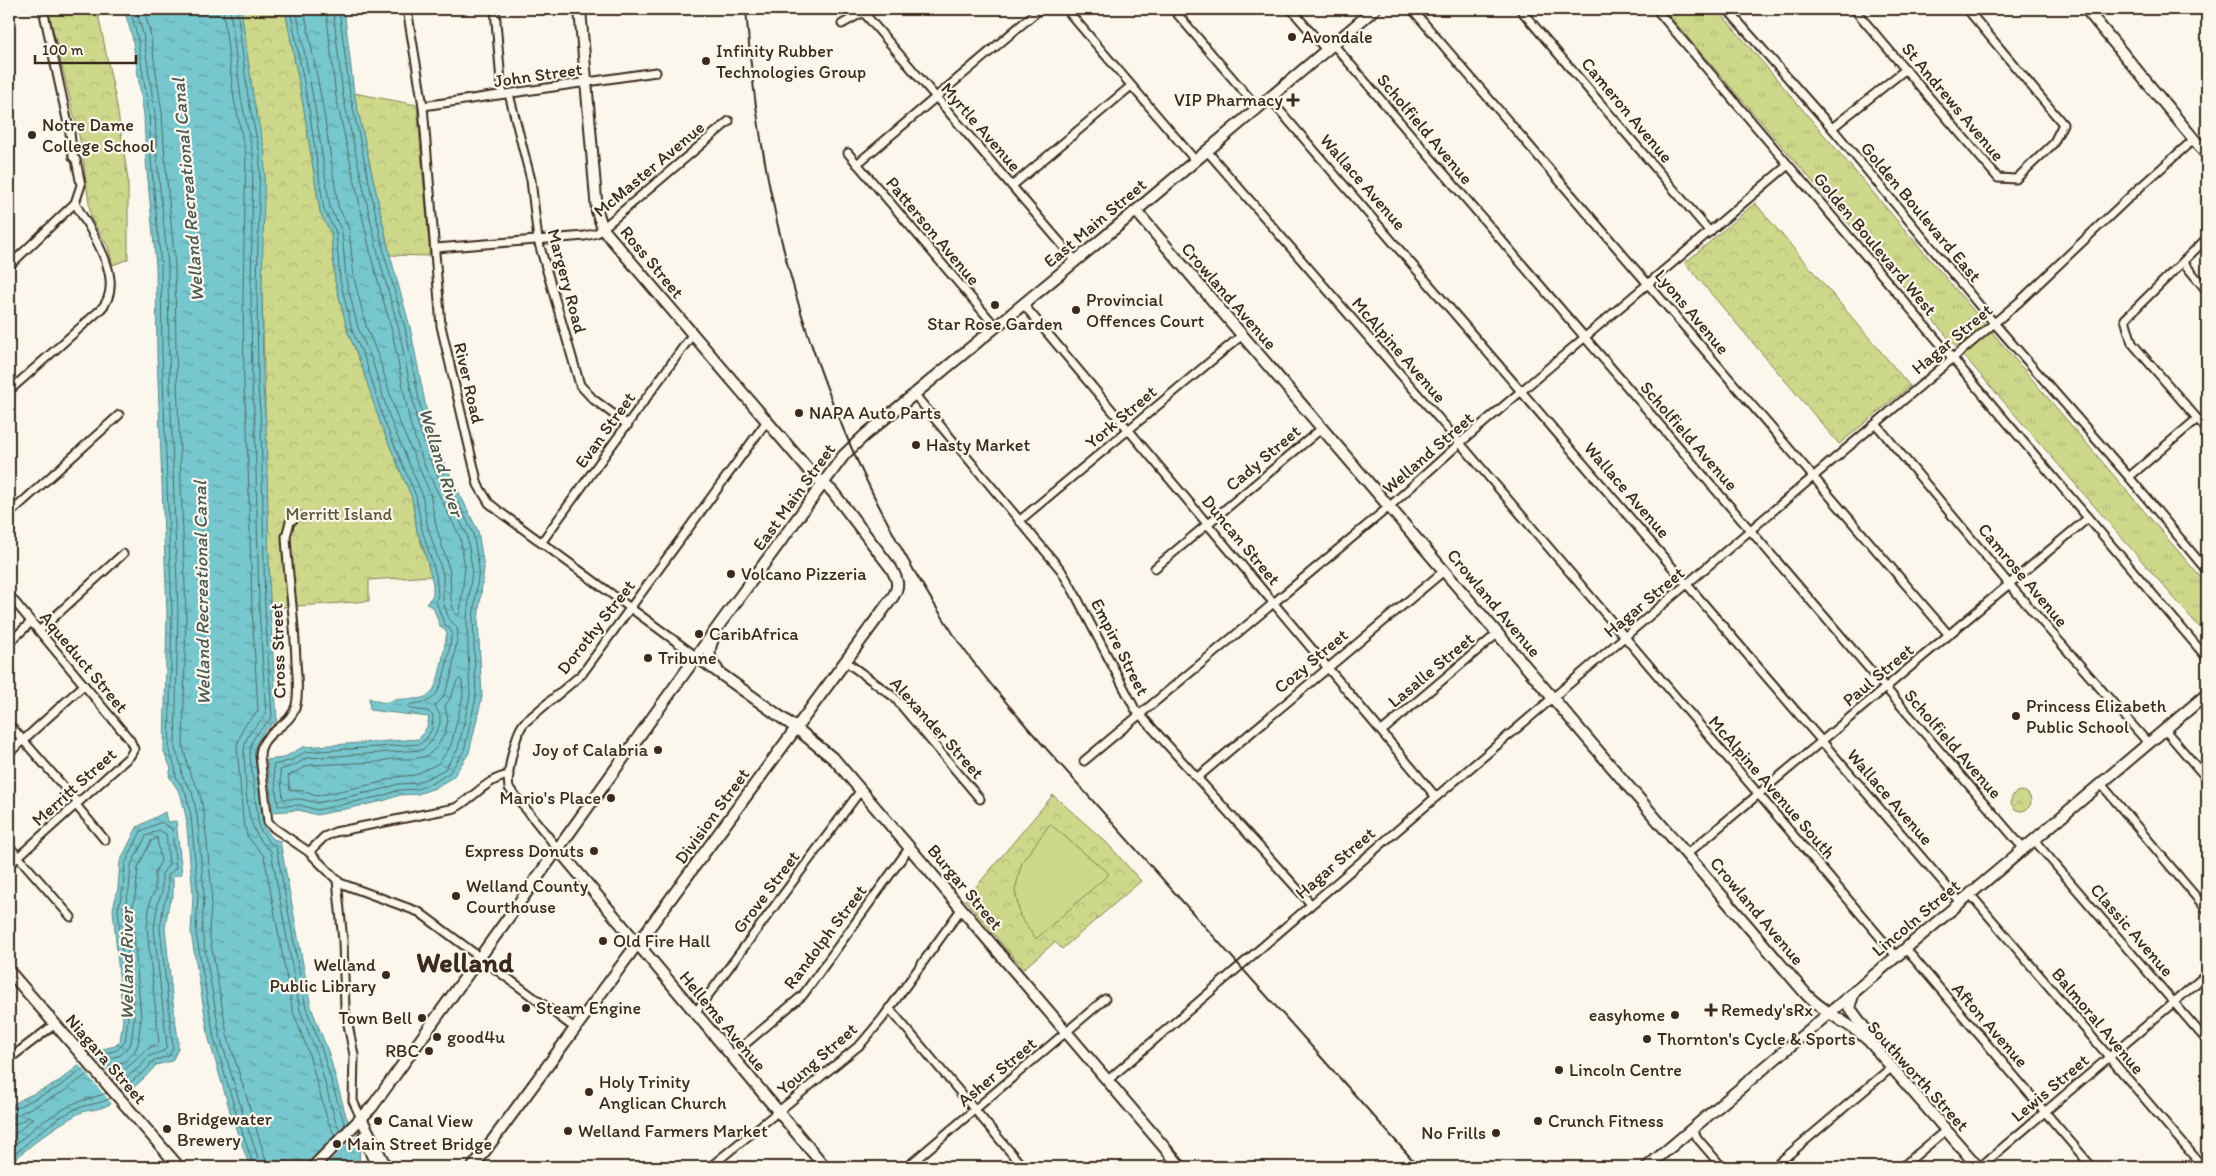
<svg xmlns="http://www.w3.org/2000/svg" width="2216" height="1176" font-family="Itim,sans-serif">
<defs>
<pattern id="grass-tufts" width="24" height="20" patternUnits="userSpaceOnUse" patternTransform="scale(1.25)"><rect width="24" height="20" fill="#cdd88b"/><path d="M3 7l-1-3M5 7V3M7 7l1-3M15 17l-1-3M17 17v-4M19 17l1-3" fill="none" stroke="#b1ba78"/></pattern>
<pattern id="forest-crowns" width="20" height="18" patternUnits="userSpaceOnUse" patternTransform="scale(1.25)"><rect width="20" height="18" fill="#cdd88b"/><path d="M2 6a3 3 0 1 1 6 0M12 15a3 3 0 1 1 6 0" fill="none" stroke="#b1ba78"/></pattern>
<pattern id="water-ripples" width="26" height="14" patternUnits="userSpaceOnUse" patternTransform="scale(1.25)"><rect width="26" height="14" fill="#76c7ce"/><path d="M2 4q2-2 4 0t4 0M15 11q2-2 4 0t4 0" fill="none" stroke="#62a2a7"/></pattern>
</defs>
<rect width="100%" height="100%" fill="#fbf7ec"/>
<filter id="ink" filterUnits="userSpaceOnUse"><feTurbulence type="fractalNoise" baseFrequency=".02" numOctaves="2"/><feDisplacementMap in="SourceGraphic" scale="10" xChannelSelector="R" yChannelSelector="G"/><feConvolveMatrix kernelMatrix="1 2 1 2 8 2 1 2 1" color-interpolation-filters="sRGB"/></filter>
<g filter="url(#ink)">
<path fill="url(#grass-tufts)" stroke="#848154" d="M1663,9H1717L2207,585V636Z"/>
<g fill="url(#forest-crowns)" stroke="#848154">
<path d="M48,9H97L117,106L128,180V259L113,265L108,247L91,218L81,144Z"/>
<path d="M241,9H285L304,110L320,212L331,233L335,281L348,332L361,364L386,437L412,498L417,531L432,576L369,580V601L270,608L262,291L253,96Z"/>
<path d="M354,93L417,105L430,256L390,255Z"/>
<path d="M1755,203L1910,386L1839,444L1685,263Z"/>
<circle cx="2021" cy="801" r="10"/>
<path d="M1053,795L1106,842L1141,881L1062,949L1055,942L1023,969L965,900Z"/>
</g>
<path fill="#cdd88b" stroke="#848154" d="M1050,824L1109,874L1036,939L1020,916L1015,890L1022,862Z"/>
<g fill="url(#water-ripples)" stroke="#5e8888">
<path d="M124,9H241L253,96L265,153L262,291L263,387L266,424L270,608L277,720C265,730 254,738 255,756L264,827L273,839L280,841L311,1007L329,1054L346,1116L360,1146L359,1167H250L232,1118L209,1039L191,933L193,894L186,817L181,795L169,776L171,768L164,752L167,613L157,354L156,266L146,160L144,115L132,36Z"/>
<path d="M285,9H344L354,93L390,255L410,327L428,418L443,460L478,531L484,568L478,620L482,697L469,753L453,777L435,788L418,794L400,795L383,801L317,815L299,810L273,812L267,760L283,758L303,747L419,739L427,727L429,717L370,710L369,698C390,706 383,701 402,699C410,699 422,700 429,695C440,687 444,647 447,632L440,626L433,607L426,604L433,595V584L423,546L417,531L412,498L380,423L361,364L348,332L335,281L331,233L320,212L304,110Z"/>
<path d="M165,812L167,822L176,821L182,874L173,876V897L169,903L165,928L172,996L178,1039V1049L172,1061L156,1065C146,1078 121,1100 106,1106C96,1111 85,1109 76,1115C52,1128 28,1146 9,1166V1107L24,1098L55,1084L99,1050L115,1046L120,1041L123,1019L113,909L118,888L120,862L137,827Z"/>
</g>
<g fill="#fbf7ec">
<path d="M91,1052L128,1094L113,1105L78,1064Z"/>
<path d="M349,1121L356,1137L351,1139L324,1167H303Z"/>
</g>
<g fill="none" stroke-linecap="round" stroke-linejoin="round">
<g stroke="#536964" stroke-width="1">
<path d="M130,9L137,35L149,114L151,160L161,266L162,354L172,613L169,751L175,767L176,777L186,793L191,816L198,893L196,933L214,1038L237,1116L254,1167"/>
<path d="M136,9L143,34L155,114L157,159L168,266L169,354L178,613L175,749L181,765L182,776L192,792L197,815L204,893L202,932L220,1036L243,1114L261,1167"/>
<path d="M144,9L150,32L162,113L165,159L175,265L176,354L186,613L183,747L190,774L199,790L204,814L212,893L209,932L227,1034L268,1167"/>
<path d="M223,9L234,99L246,155L243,291L244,388L247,425L252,609L258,711L244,726L237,745L243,819L247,836L264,856L293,1012L308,1051L328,1122L335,1136"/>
<path d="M230,9L241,98L253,154L251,291L252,387L255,424L259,608L266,714C254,730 243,734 244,757C247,789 243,830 271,851L300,1010L318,1057L335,1120L340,1130"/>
<path d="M237,9L248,97L260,154L257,291L258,387L261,424L265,608L272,717C262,730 249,736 250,756L259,828L269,842L276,846L306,1008L321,1047L345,1126"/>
<path d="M290,9L309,109L324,210L336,232L340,280L352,330L366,362L384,421L416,496L422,530L436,575L438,595L436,602L444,623L452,632C449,648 445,692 430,700C423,704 414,702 408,706L410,709L428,711L433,716L432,729L426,739L420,744L305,752L292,760L273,765L278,806L300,805L317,810L382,796L399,790L417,789L433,783L449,773L464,751L476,697L473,620L479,568L473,533L438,462L423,420L405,328L385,257L350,94L339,9"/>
<path d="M296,9L315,108L330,208L342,231L346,279L358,328L372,360L390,419L422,494L428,528L443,574V602L449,619L456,626L458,632L451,677L444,696L435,706L440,715V724L431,742L422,750L307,758L295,765L280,770L283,799H301L317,803L380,790L398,784L416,783L430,777L445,769L458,749L470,696L467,620L472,568L467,535L432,464L417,421L399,330L379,258L343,96L333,9"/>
<path d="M304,9L323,107L338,206L349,229L354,278L366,326L379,358L397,417L430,493L436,526L450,572L451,601L455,614L458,615L460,613L465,568L460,537L425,467L410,423L392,331L372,260L336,97L326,9"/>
<path d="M460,679L462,681L463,696L451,745L439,763L415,775L396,777L378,783L316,796L303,791L290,790L288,776L309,765L378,762L391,759H413L427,756L437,747L445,733L448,720L445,706L451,697L457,681Z"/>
<path d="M94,1060L101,1054L117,1050L125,1042L128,1019L118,909L123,889L125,864L141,831L161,822L172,829L176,868L168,875V895L164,903L160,928L173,1048L169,1056L153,1061L146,1070L121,1090"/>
<path d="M98,1065L104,1060L121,1055L131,1043L134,1019L124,910L129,890L131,865L146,836L159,830L166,834L169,864L162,874V893L158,902L154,928L167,1046L164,1051L149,1056L141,1066L116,1085"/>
<path d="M103,1070L107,1067L126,1061L135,1051L138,1044L141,1018L132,910L136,890L138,867L151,841L157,838L161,861L155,872V891L150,900L147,928L159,1043L144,1051L136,1060L112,1080"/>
<path d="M9,1111L57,1088L85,1068"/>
<path d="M9,1117L15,1116L61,1093L89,1073"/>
<path d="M9,1125L18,1123L29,1117L33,1118L9,1140"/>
<path d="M9,1150L39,1124L72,1104L107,1093"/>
<path d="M9,1159C30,1141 52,1119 78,1108C89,1104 100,1104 111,1098"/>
</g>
<g stroke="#3b2a1e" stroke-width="11">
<g id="street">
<path d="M407,9L423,106L441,326L478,485L489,503L500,512L697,657"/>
<path d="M495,9L502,94"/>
<path d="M1066,9L1195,160"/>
<path d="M1173,9L1257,107"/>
<path d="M1291,9L1326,50"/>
<path d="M1412,9L1949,635"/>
<path d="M1520,9L1710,232"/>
<path d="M1656,9L2207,658"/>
<path d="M1727,9L1832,128L1994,323L2129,477L2207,571"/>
<path d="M1854,9L1998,178L2016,179L2053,144L2063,124L1967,9"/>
<path d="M864,13L1076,261"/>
<path d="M842,24L869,9"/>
<path d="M1333,44L2023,848"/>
<path d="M509,94L531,180L538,240L580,385L593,399L628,425"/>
<path d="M1269,98L1960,902"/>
<path d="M423,106L656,72"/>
<path d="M1832,128L1906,69"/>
<path d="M1207,151L1460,443L1896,956"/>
<path d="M848,153L996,327"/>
<path d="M857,164L1040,9"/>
<path d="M1012,186L1131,86"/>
<path d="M2207,238L2125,319L2132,343L2207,430"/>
<path d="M436,248L585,236L597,233L729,121"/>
<path d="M2183,262L2207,291"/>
<path d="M9,266L75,203L81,185L76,160L73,157L70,133L43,9"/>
<path d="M1023,304L1436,797"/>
<path d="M9,391L100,310C129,282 89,229 75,203"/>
<path d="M914,394L1061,570L1074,592L1135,709L1311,904"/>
<path d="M1876,424L2009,584L2149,744"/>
<path d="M2129,477L2197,419"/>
<path d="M9,514L119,415"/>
<path d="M298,515L290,522L286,536C288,578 295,620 296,662C297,676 299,691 296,705C291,728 260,731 260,756L268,822L274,828L309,852L340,883L419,912L576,1029"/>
<path d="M1019,521L1241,336"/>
<path d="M541,543L692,335"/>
<path d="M1155,568L1321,429"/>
<path d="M9,595L130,740L134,749L130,756L9,865"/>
<path d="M39,631L123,554"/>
<path d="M9,643L31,622"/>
<path d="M845,661L894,697L980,799"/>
<path d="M9,724L78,803"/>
<path d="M2165,730L2207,779"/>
<path d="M1382,731L1498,633"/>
<path d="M9,753L84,685"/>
<path d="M1084,761L1390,506L1460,443L1788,165"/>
<path d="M1198,777L1445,570"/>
<path d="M2102,785L2207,910"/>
<path d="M76,805L105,840"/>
<path d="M2034,840L2207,1041"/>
<path d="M9,846L71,917"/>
<path d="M558,849L509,788C506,775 515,734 524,723L582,674L767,421"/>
<path d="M309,852L324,837L335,832L455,808C474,798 486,779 509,775"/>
<path d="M1687,854L2088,518"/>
<path d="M337,880L343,941L345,1009L354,1055L353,1101L361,1118"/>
<path d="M1970,894L2203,1167"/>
<path d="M1905,948L2092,1167"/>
<path d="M889,1008L1023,1167"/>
<path d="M695,1013L861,790"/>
<path d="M731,1056L803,995L910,847"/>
<path d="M9,1059L55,1024"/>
<path d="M1108,1080L1436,797L2019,302L2138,189L2193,140"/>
<path d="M1692,1129L1698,1139L1722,1167"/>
<path d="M165,1167L173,1160"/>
<path d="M710,1167L861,1044L882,1019L962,908"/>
<path d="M907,1167L1105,999"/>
<path d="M1774,1167L1892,1067"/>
<path d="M1902,1167L1946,1130"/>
<path d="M1980,1167L2207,974"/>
</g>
</g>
<g stroke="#3b2a1e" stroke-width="14">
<g id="secondary">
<path d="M2086,9L2207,155"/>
<path d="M1136,211L1806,994C1824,1014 1850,1022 1869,1041L1978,1167"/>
<path d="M713,639C708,651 708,659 717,669"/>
<path d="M697,657L796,728L835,760L1181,1167"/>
<path d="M558,849L825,1167"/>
<path d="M9,971L179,1167"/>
<path d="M1854,993L1849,1007L1871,1037"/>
<path d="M361,1118L386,1167"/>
<path d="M364,1136L377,1167"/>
<path d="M313,1167L372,1107L722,621L844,455L865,435L1125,220L1375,9"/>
<path d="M473,1167L892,598C900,587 898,580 891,568L832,491L812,474L603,229L597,211L580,9"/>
<path d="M1647,1167L2207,694"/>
</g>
</g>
<use href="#street" stroke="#fbf7ec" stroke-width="7"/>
<use href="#secondary" stroke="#fbf7ec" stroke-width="10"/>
<path stroke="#3b2a1e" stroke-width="2" d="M746,9C762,238 828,446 956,638C977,670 1003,698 1027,727L1419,1167"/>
</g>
</g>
<g fill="#3b2a1e" stroke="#fbf7ec" stroke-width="2">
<circle cx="1292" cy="37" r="5"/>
<circle cx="706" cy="61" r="5"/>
<path d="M1290.5 92.5h5v5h5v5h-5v5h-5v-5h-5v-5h5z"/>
<circle cx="32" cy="135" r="5"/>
<circle cx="995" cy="305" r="5"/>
<circle cx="1076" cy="310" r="5"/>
<circle cx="799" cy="413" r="5"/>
<circle cx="916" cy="445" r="5"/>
<circle cx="731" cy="574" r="5"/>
<circle cx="699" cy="634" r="5"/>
<circle cx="648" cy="658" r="5"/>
<circle cx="2016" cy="716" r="5"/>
<circle cx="658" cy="750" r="5"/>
<circle cx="611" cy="798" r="5"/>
<circle cx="594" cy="851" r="5"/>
<circle cx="456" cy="896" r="5"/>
<circle cx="603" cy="941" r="5"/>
<circle cx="386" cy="975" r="5"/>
<circle cx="526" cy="1008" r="5"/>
<path d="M1708.5 1002.5h5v5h5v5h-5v5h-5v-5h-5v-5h5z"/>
<circle cx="1675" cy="1015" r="5"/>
<circle cx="422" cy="1018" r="5"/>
<circle cx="437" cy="1037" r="5"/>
<circle cx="1647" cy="1039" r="5"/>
<circle cx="429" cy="1051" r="5"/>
<circle cx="1559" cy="1070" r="5"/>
<circle cx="589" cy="1092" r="5"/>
<circle cx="378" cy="1121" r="5"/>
<circle cx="1538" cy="1121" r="5"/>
<circle cx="167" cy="1129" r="5"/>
<circle cx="568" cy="1131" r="5"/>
<circle cx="1496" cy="1133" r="5"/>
<circle cx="337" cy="1144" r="5"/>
</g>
<g text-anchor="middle" stroke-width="4.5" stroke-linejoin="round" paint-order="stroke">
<g font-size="18" fill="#3b2a1e" stroke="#fbf7ec" text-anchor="start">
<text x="1302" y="43">Avondale</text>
<text x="716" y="57">Infinity Rubber<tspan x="716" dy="21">Technologies Group</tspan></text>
<text x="1283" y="106" text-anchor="end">VIP Pharmacy</text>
<text x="42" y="131">Notre Dame<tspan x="42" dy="21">College School</tspan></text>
<text x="1086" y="306">Provincial<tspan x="1086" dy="21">Offences Court</tspan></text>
<text x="995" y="330" text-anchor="middle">Star Rose Garden</text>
<text x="809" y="419">NAPA Auto Parts</text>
<text x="926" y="451">Hasty Market</text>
<text x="741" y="580">Volcano Pizzeria</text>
<text x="709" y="640">CaribAfrica</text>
<text x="658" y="664">Tribune</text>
<text x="2026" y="712">Princess Elizabeth<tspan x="2026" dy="21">Public School</tspan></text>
<text x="648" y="756" text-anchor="end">Joy of Calabria</text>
<text x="601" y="804" text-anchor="end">Mario's Place</text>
<text x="584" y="857" text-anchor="end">Express Donuts</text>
<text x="466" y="892">Welland County<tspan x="466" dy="21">Courthouse</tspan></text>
<text x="613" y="947">Old Fire Hall</text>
<text x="376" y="971" text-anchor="end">Welland<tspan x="376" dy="21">Public Library</tspan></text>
<text x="536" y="1014">Steam Engine</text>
<text x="1721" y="1016">Remedy'sRx</text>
<text x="1665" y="1021" text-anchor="end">easyhome</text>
<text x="412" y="1024" text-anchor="end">Town Bell</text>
<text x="447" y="1043">good4u</text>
<text x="1657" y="1045">Thornton's Cycle &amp; Sports</text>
<text x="419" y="1057" text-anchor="end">RBC</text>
<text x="1569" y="1076">Lincoln Centre</text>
<text x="599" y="1088">Holy Trinity<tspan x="599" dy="21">Anglican Church</tspan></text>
<text x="177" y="1125">Bridgewater<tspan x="177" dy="21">Brewery</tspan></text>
<text x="388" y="1127">Canal View</text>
<text x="1548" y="1127">Crunch Fitness</text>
<text x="578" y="1137">Welland Farmers Market</text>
<text x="1486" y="1139" text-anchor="end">No Frills</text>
<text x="347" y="1150">Main Street Bridge</text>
</g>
<g font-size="18" fill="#3b2a1e" stroke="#fbf7ec">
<text transform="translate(538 75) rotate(-8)" y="6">John Street</text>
<text transform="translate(1953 102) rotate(50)" y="6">St Andrews Avenue</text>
<text transform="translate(1627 110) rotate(50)" y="6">Cameron Avenue</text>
<text transform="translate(981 127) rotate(49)" y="6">Myrtle Avenue</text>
<text transform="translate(1425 129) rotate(50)" y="6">Scholfield Avenue</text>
<text transform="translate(649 169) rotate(-40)" y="6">McMaster Avenue</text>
<text transform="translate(1363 182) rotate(49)" y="6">Wallace Avenue</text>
<text transform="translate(1921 212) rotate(50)" y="6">Golden Boulevard East</text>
<text transform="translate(1095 223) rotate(-40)" y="6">East Main Street</text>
<text transform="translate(933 231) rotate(50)" y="6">Patterson Avenue</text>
<text transform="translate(1875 244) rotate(50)" y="6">Golden Boulevard West</text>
<text transform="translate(652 262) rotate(50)" y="6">Ross Street</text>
<text transform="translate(567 281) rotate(75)" y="6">Margery Road</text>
<text transform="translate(1229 296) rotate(49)" y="6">Crowland Avenue</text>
<text transform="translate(1692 312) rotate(50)" y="6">Lyons Avenue</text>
<text transform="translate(1952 339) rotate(-40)" y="6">Hagar Street</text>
<text transform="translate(1399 350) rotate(49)" y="6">McAlpine Avenue</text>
<text transform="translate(469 383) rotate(77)" y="6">River Road</text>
<text transform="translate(1121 417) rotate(-40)" y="6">York Street</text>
<text transform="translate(605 430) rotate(-54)" y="6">Evan Street</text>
<text transform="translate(1689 436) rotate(49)" y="6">Scholfield Avenue</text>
<text transform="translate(1428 453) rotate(-41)" y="6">Welland Street</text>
<text transform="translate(1263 458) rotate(-40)" y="6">Cady Street</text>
<text transform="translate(1627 490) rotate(49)" y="6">Wallace Avenue</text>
<text transform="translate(794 497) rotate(-54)" y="6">East Main Street</text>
<text transform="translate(1241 540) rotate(50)" y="6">Duncan Street</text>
<text transform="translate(2023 575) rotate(50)" y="6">Camrose Avenue</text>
<text transform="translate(1644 602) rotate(-40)" y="6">Hagar Street</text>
<text transform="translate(1494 603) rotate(50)" y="6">Crowland Avenue</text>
<text transform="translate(596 627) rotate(-52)" y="6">Dorothy Street</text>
<text transform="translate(1120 647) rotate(63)" y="6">Empire Street</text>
<text transform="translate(278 651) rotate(-92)" y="6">Cross Street</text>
<text transform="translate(1311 661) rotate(-40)" y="6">Cozy Street</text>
<text transform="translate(84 662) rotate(50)" y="6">Aqueduct Street</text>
<text transform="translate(1431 670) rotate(-40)" y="6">Lasalle Street</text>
<text transform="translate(1878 675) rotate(-40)" y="6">Paul Street</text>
<text transform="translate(937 728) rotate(48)" y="6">Alexander Street</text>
<text transform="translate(1953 744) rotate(49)" y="6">Scholfield Avenue</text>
<text transform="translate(74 787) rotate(-42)" y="6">Merritt Street</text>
<text transform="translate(1772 787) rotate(49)" y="6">McAlpine Avenue South</text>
<text transform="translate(1890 797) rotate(49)" y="6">Wallace Avenue</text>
<text transform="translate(712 816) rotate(-54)" y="6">Division Street</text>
<text transform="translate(1335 863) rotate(-41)" y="6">Hagar Street</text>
<text transform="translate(965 887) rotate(50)" y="6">Burgar Street</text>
<text transform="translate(766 892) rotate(-53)" y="6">Grove Street</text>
<text transform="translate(1757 911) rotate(50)" y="6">Crowland Avenue</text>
<text transform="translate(1916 918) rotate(-40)" y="6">Lincoln Street</text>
<text transform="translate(2132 930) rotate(49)" y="6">Classic Avenue</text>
<text transform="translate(825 937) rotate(-53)" y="6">Randolph Street</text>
<text transform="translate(723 1021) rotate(50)" y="6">Hellems Avenue</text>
<text transform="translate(2098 1021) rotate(50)" y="6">Balmoral Avenue</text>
<text transform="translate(1990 1025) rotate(49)" y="6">Afton Avenue</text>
<text transform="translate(106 1059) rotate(49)" y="6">Niagara Street</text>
<text transform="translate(817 1059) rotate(-41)" y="6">Young Street</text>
<text transform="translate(997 1072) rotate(-40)" y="6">Asher Street</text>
<text transform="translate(1918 1076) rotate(48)" y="6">Southworth Street</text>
<text transform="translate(2050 1088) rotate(-40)" y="6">Lewis Street</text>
</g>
<g font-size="18" fill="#605639" stroke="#fbf7ec">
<text x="339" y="520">Merritt Island</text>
</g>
<g font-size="19" font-style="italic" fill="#4d5953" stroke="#fbf7ec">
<text transform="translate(187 190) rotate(-95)" y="7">Welland Recreational Canal</text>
<text transform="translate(442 462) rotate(73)" y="7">Welland River</text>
<text transform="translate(201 593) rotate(-91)" y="7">Welland Recreational Canal</text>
<text transform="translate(126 964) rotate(-90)" y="7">Welland River</text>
</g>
<g font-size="28" font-weight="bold" fill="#3b2a1e" stroke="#fbf7ec">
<text x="465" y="972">Welland</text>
</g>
</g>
<rect width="2216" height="1176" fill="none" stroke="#fbf7ec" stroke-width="30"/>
<rect x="15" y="15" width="2186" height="1146" fill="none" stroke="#3b2a1e" stroke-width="2" filter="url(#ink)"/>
<path d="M35 55v8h101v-8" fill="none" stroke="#3b2a1e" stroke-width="2.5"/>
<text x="42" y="55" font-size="15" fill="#3b2a1e" stroke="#fbf7ec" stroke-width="4" paint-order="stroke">100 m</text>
</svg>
